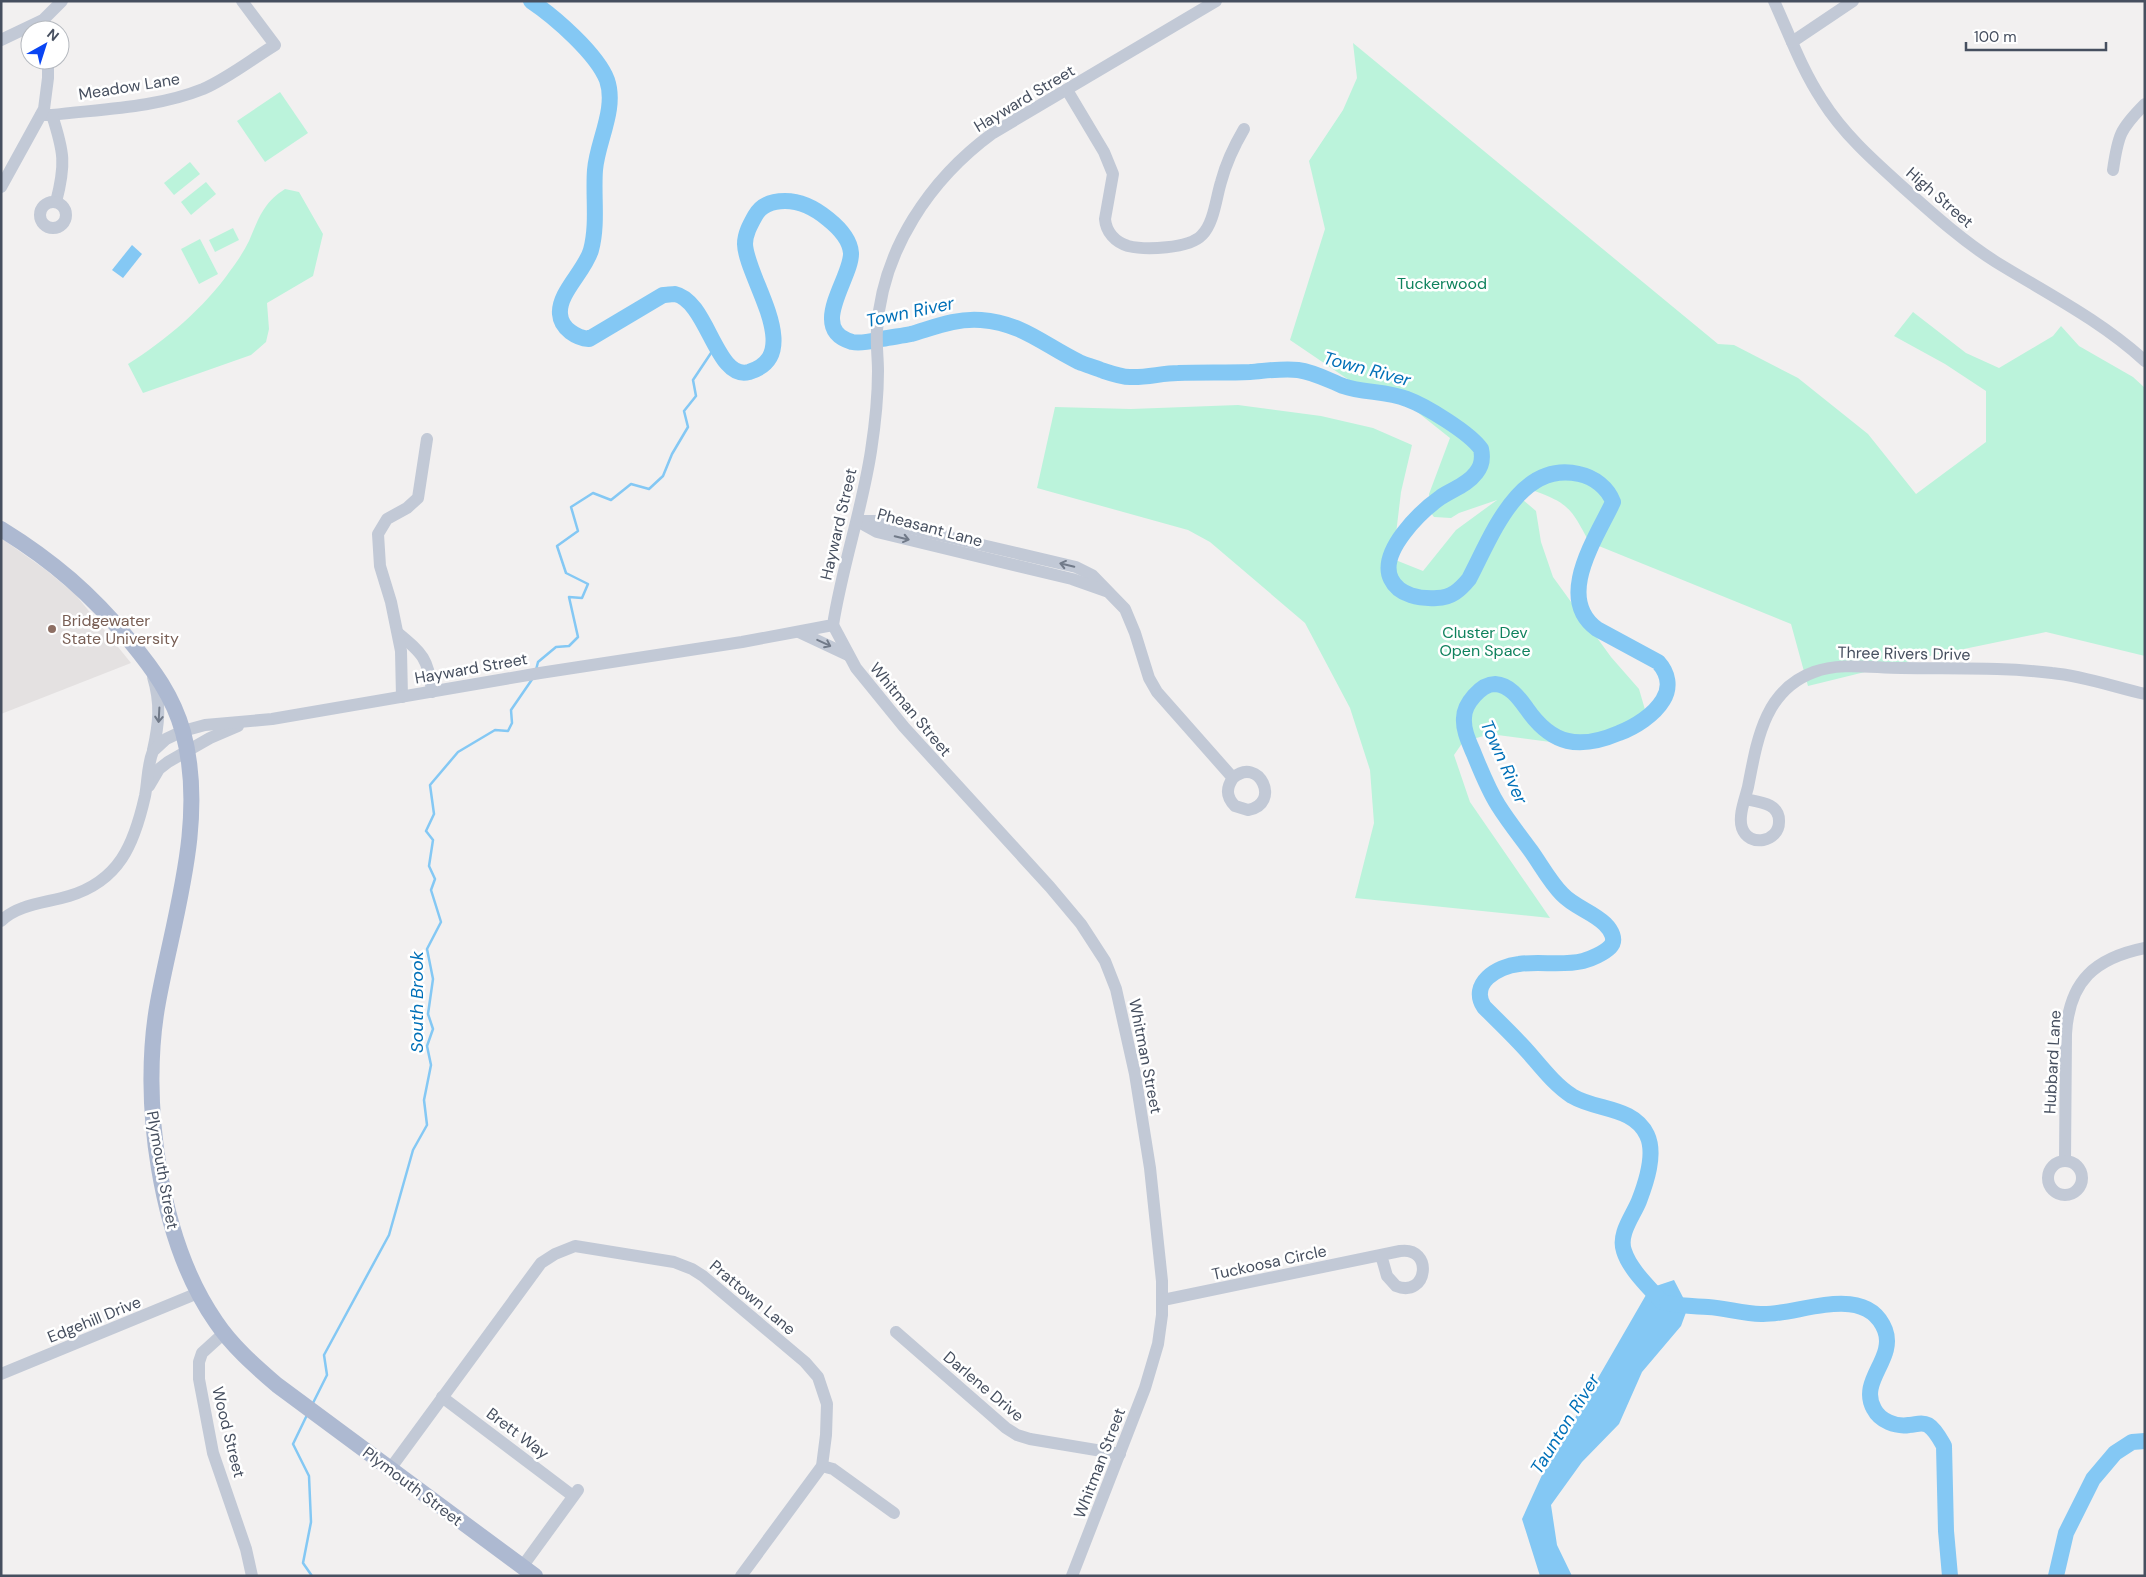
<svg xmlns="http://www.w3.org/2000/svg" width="2146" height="1577" font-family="'DM Sans',sans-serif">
<rect width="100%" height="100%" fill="#f2f0f0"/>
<path fill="#e4e1e1" d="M1,538L46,570L75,594L131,663L1,714Z"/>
<g fill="#bbf3db">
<path d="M1353,43L1718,344L1734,345L1798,378L1868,434L1916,494L1986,442V391L1945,364L1894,336L1913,312L1966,353L1999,368L2053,336L2061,326L2079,346L2133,377L2145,388V656L2046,632L1930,656L1808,686L1791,624L1589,542C1570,506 1568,503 1529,489L1516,494L1536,511L1541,542L1553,577L1611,657L1639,689L1648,720L1629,737L1596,748L1490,734L1463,742L1454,755L1470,802L1550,918L1355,898L1374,823L1370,770L1350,708L1305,623L1210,542L1188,530L1037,488L1055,407L1131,409L1238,405L1321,416L1373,428L1412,445L1401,492L1393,559L1423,571L1456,530L1497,500L1459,513L1451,518L1434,517L1431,513L1429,494L1450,438L1416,411L1349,380L1290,340L1325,229L1309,161L1343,110L1357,78Z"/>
<path d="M280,92L308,133L265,162L237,121Z"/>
<path d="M190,162L200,174L174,195L164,183Z"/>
<path d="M206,182L216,194L191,215L181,202Z"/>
<path d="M285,189L299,192L323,234L313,276L267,303L269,329L266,342L251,355L143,393L128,364C166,340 204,308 230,271C237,262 244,251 249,241C259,218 263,203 285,189Z"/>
<path d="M233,228L239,240L215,252L209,240Z"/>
<path d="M200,239L218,274L199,284L181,249Z"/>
</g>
<g fill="#84c8f4">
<path d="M132,245L142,254L123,278L112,270Z"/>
<path d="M1674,1280L1688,1307L1681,1326L1642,1372L1619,1424L1582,1462L1551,1505L1557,1545L1572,1576H1540L1522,1519L1542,1475L1650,1288Z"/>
</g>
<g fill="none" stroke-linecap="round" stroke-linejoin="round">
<g stroke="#84c8f4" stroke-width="2.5">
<path d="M536,670L538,662L556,647L569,646L578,637L569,597L582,598L588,584L566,573L557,546L578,531L571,507L593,493L611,500L631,484L649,489L663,476L672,454L688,427L684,411L696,396L693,380L711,353L718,350"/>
<path d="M313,1403L327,1375L324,1355L389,1235L413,1150L427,1125L424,1100L431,1065L427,1046L433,1029L428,1014L433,979L427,949L441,922L431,890L435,879L429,866L433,840L426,831L434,814L430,785L458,752L495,730L508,731L512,723L511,710L533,678"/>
<path d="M307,1415L293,1444L309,1476L311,1522L303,1563L312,1576"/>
</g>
<g stroke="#84c8f4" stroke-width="16">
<path d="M531,1C555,17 597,54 607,80C617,109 597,142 595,170C593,196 598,224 591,250C585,271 558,293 560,314C561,329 577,338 589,339L663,295C665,295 673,294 675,294C708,301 716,381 749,372C806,355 746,278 745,244C745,234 750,225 755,216C761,205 772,201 785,201C801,201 816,209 828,219C838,227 850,239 851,253C852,278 807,329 852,342C862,344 872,341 882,339C891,337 902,336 911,334C935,327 956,318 981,320C1022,323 1044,345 1079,362C1086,365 1094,367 1101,370C1110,373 1121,377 1130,377C1146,378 1162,373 1178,373C1202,372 1226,373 1250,372C1265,371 1283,368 1298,370C1314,372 1328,380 1343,386C1363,393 1387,391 1407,399C1426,406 1470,433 1481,449C1483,458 1482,466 1476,473C1467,485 1453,489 1441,497C1421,511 1378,552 1391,579C1399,596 1421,599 1437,598C1451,598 1460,590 1469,579C1491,538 1518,460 1579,474C1594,477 1608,488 1613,502C1597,537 1554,598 1597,629L1658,662C1668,673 1671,687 1663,700C1654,715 1635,727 1619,733C1579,750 1552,745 1527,709C1519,698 1510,685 1495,684C1481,684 1464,704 1464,718C1463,730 1469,742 1474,754C1481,771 1488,789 1498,805C1508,821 1520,836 1531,851C1541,865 1550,882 1562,894C1574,907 1593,912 1605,924C1611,930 1617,940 1610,947C1604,953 1591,959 1583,961C1562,966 1540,961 1519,964C1497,966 1469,984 1484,1007C1499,1022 1515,1037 1529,1053C1542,1068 1555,1085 1572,1096C1597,1111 1633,1106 1647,1135C1656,1154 1646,1183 1639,1201C1633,1216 1618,1234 1624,1251C1630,1270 1649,1287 1662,1302"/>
<path d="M1667,1303C1681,1306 1694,1306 1708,1307C1726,1308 1743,1314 1761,1314C1797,1316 1866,1281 1885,1330C1896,1359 1858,1381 1874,1409C1880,1421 1896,1427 1909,1425C1916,1425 1921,1421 1928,1425C1935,1429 1940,1439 1944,1446L1946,1531L1950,1576"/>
<path d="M2056,1576L2066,1533L2093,1479L2115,1453L2132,1442L2145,1441"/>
</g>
<g stroke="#c2c9d6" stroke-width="12">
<path d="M1774,1C1789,34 1802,70 1822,100C1844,135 1875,162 1905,189C1934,215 1963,241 1996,262C2048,294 2100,320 2145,361"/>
<path d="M1,40L43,20L62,1"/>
<path d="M1792,42L1853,1"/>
<path d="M1067,90L1104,152L1113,174L1105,219C1106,232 1115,242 1128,246C1145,250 1189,249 1202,235C1214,223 1216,198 1221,182C1226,163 1234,146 1244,129"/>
<path d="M41,115H52C101,109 156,108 203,89C228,78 252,59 275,45L242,1"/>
<path d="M52,115C64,152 66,164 56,202"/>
<path d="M2113,170C2118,135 2120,129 2145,104"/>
<path d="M1,187L44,109L48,78V60"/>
<circle cx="53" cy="215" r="13"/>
<path d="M857,521H879L1076,567L1092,575L1125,609L1135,633L1149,678L1157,692L1233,778C1259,755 1282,804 1248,810L1235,806C1226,797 1226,788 1233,778"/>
<path d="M859,522L877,532L1072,579L1106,591"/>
<path d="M833,625L856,668L904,727L1050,887L1081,924L1105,961L1116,989L1135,1074L1150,1168L1162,1281V1315L1158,1344L1145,1388L1072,1576"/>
<path d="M799,632L848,655"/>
<path d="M398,633C422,653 429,659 432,692"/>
<path d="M402,697L401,651L391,602L380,566L378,534L387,519L407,508L418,498L427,439"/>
<path d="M153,750C159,724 161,703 153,677"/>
<path d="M149,786L159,769L168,762L210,738L238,726"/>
<path d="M1745,799C1759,802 1780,803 1779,822C1779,842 1749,848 1742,828C1738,816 1745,799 1748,787C1757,741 1764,690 1814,672C1840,662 1873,668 1901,668C1951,669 2002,667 2052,673C2084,676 2114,687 2145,694"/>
<path d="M1,921C18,904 46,903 69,896C119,881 134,845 145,796C148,781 147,766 153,751L166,739L183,731L205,725L272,719L540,673L742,642L833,625C842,567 862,510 871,451C875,425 878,398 878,371C878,358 876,344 877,330C882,250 930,179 993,133L1216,1"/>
<path d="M2065,1161L2066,1034C2069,981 2095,958 2145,948"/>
<circle cx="2065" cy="1178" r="17"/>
<path d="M1163,1300L1400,1251C1434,1246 1428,1299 1396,1286L1387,1276L1381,1255"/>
<path d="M896,1332L1006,1428L1017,1435L1030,1439L1120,1454"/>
<path d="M224,1333L202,1353L199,1362V1379L213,1453L246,1549L252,1576"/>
<path d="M1,1374L198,1293"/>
<path d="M442,1397L573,1496"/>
<path d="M822,1466L833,1469L894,1513"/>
<path d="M390,1469L541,1263L555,1254L575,1246L674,1262L692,1269L703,1276L805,1362L818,1377L827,1404L826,1435L822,1466L741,1576"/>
<path d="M522,1567L578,1490"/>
</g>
<path stroke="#adb9d1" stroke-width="16" d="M1,529C53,561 91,594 130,641C153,669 173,696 183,732C207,820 174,915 158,1002C140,1099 159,1240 216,1322C232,1346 255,1366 277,1385L535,1576"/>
</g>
<defs><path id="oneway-shaft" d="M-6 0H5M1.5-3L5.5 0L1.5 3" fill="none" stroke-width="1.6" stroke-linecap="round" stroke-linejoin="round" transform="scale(1.25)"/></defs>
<g stroke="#717a89">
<use href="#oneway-shaft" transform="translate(902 538) rotate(13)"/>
<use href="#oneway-shaft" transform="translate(1067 565) rotate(-167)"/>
<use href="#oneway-shaft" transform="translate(824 643) rotate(25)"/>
<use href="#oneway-shaft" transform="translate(159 715) rotate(93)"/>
</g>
<circle fill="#8d6e63" stroke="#fff" stroke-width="2" cx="52" cy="629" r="5"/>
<g text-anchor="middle" stroke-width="5" stroke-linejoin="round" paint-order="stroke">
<g font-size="16" fill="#464f5f" stroke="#fff">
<text transform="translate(129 86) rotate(-9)" y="6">Meadow Lane</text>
<text transform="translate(1024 98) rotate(-31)" y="6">Hayward Street</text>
<text transform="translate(1940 197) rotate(41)" y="6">High Street</text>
<text transform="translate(838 524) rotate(-77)" y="6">Hayward Street</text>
<text transform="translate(930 527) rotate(15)" y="6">Pheasant Lane</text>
<text transform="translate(1904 653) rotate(1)" y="6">Three Rivers Drive</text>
<text transform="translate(471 668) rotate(-10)" y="6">Hayward Street</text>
<text transform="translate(911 709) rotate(50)" y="6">Whitman Street</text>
<text transform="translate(1146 1056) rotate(79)" y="6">Whitman Street</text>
<text transform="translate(2052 1062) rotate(-87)" y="6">Hubbard Lane</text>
<text transform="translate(163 1170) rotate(80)" y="6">Plymouth Street</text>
<text transform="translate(1269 1262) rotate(-12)" y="6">Tuckoosa Circle</text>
<text transform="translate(753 1297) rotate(40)" y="6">Prattown Lane</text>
<text transform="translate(94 1319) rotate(-22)" y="6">Edgehill Drive</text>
<text transform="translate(984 1386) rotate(40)" y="6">Darlene Drive</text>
<text transform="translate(229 1432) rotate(76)" y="6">Wood Street</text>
<text transform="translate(518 1433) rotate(37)" y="6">Brett Way</text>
<text transform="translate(1099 1463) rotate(-69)" y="6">Whitman Street</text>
<text transform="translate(413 1486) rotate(37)" y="6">Plymouth Street</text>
</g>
<g font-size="16" fill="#0f825d" stroke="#fff">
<text x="1442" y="289">Tuckerwood</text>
<text x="1485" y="638">Cluster Dev<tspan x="1485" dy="18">Open Space</tspan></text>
</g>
<g font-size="16" fill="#785e54" stroke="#fff" text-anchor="start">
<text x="62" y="626">Bridgewater<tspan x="62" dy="18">State University</tspan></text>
</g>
<g font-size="18" font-style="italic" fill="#0070b8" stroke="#fff">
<text transform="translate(910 312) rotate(-12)" y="6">Town River</text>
<text transform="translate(1367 369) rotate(15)" y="6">Town River</text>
<text transform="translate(1504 762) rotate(66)" y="6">Town River</text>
<text transform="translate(417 1002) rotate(-90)" y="6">South Brook</text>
<text transform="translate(1565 1424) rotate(-58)" y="6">Taunton River</text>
</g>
</g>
<rect width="2146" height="1577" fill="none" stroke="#464f5f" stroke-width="5"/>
<g transform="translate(45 45) rotate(39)"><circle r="24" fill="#ffffff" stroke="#b5b9bf"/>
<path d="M0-4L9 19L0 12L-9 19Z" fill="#0945f3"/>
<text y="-8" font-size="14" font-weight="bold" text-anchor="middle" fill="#464f5f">N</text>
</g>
<path d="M1966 42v8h140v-8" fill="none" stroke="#464f5f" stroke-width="2.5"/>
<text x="1974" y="42" font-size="15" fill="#464f5f" stroke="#ffffff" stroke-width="4" paint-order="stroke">100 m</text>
</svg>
